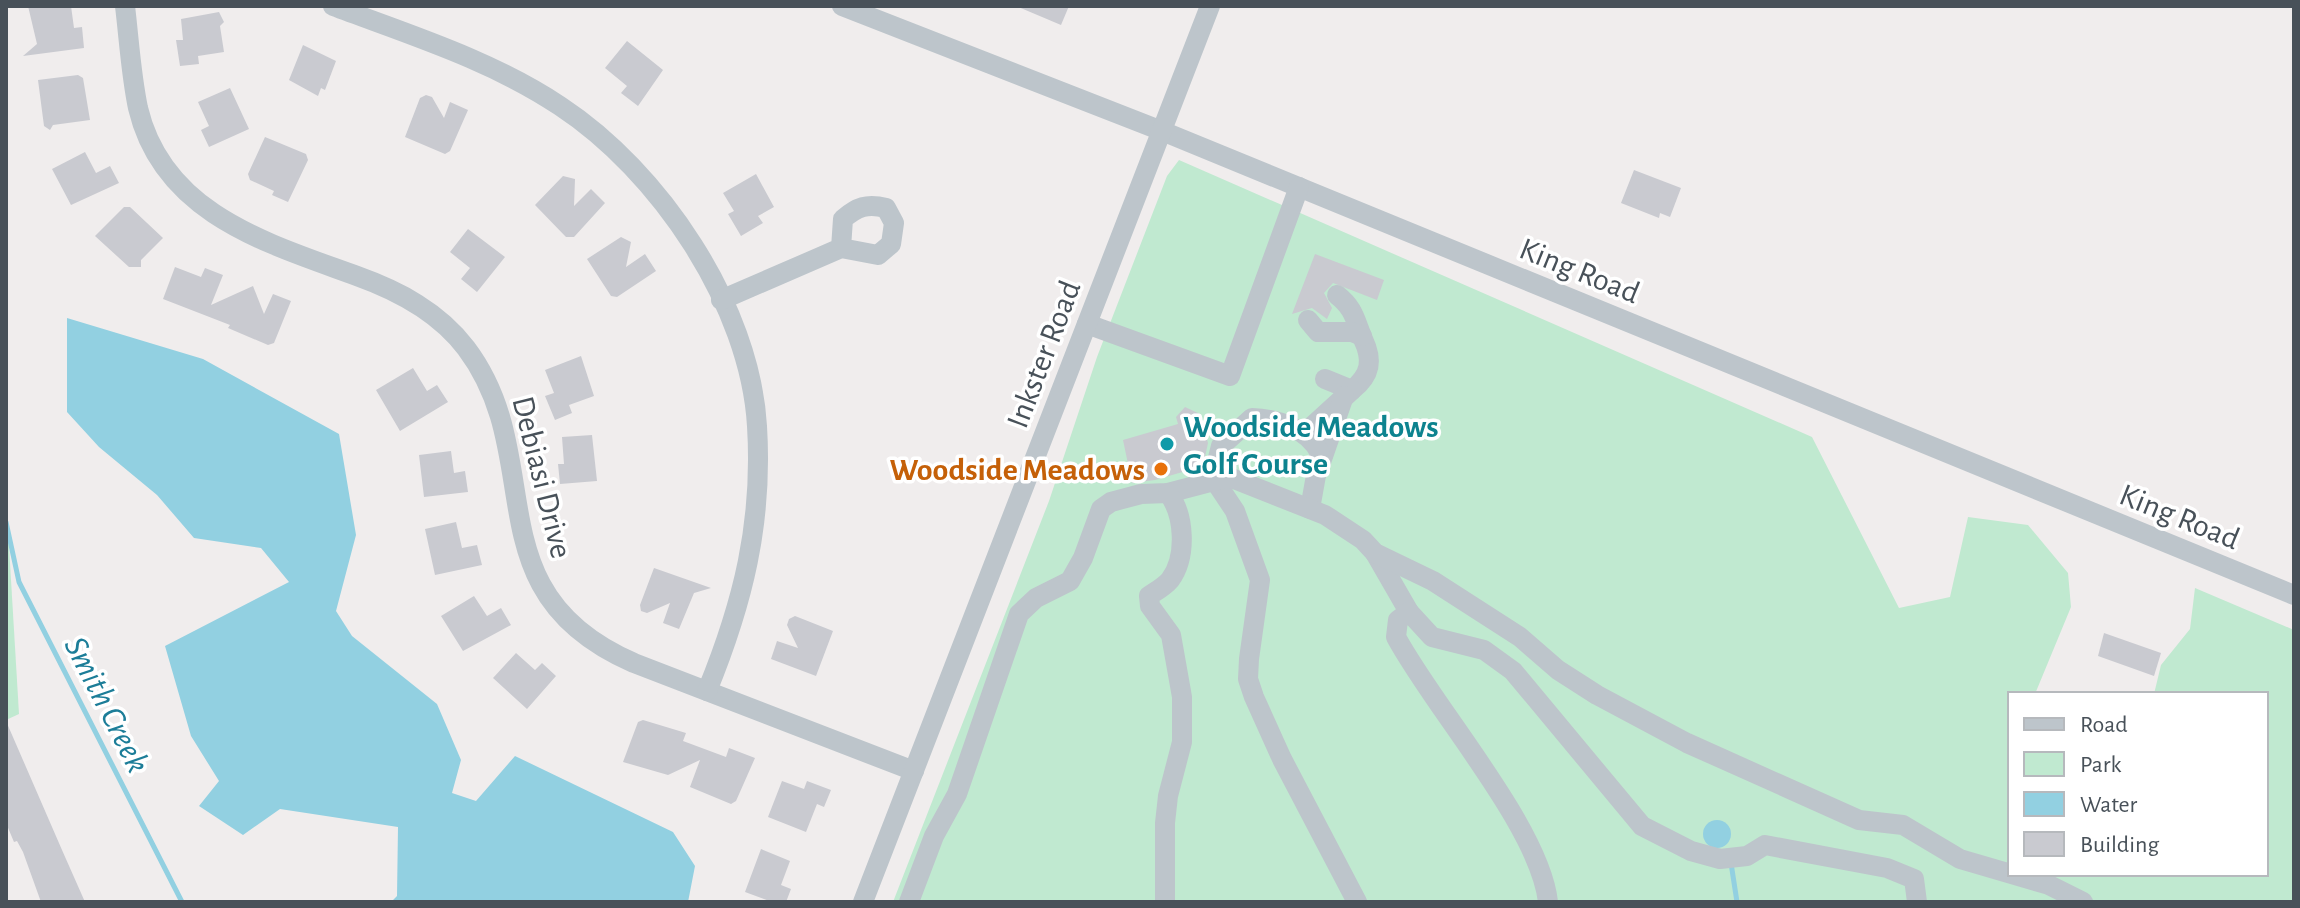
<svg xmlns="http://www.w3.org/2000/svg" width="2300" height="908" font-family="'Alegreya Sans',sans-serif">
<rect width="100%" height="100%" fill="#f0eded"/>
<g fill="#c0e9d0">
<path d="M1179,160L1812,437L1899,608L1950,597L1968,517L2028,525L2068,573L2071,607L2035,694H2010V874H2266V694H2154L2161,665L2190,629L2195,588L2294,630V902H893L1049,501L1097,357L1167,176Z"/>
<path d="M6,496L19,714L6,720Z"/>
</g>
<g fill="#92d0e1">
<path d="M67,318L203,359L339,434L356,535L336,611L352,636L437,704L461,760L452,793L476,801L515,756L673,832L695,866L688,902H391L397,896L398,827L280,809L243,835L199,806L219,781L191,736L165,646L289,582L261,548L194,538L157,495L99,447L67,412Z"/>
<circle cx="1717" cy="834" r="14"/>
</g>
<g fill="none" stroke-linecap="round" stroke-linejoin="round">
<g stroke="#92d0e1" stroke-width="5">
<path d="M6,522L19,582L182,902"/>
<path d="M1731,863L1737,902"/>
</g>
</g>
<g fill="#c9cad0">
<path d="M28,6H71L74,28L82,27L84,48L23,56L37,44Z"/>
<path d="M1016,6H1069L1061,25Z"/>
<path d="M219,12L224,22L220,26L224,52L198,56L199,64L180,66L176,40H183L181,19Z"/>
<path d="M627,41L663,70L638,106L621,93L627,86L605,68Z"/>
<path d="M303,45L336,61L325,90L321,88L318,96L289,80Z"/>
<path d="M78,75L83,78L90,120L53,125L50,130L44,126L38,80Z"/>
<path d="M230,88L249,129L209,147L201,130L209,126L198,102Z"/>
<path d="M426,95L432,97L444,118L450,102L468,110L450,151L445,154L405,137L420,98Z"/>
<path d="M265,137L306,154L308,160L288,202L272,195L274,191L250,180L248,174Z"/>
<path d="M85,152L96,173L110,166L119,183L71,205L52,169Z"/>
<path d="M1634,170L1681,188L1670,217L1660,213L1659,218L1621,203Z"/>
<path d="M756,174L774,207L758,216L763,223L741,236L728,214L734,211L723,193Z"/>
<path d="M563,176L575,179L574,206L591,189L605,203L574,237H566L535,205Z"/>
<path d="M124,207H130L163,238L141,260V267H129L95,236Z"/>
<path d="M468,229L505,257L477,292L461,279L470,268L450,252Z"/>
<path d="M621,237L631,242L626,267L645,254L656,271L617,297L611,296L587,259Z"/>
<path d="M1315,254L1384,280L1377,300L1333,283L1324,293L1332,308L1327,319L1312,308L1292,314Z"/>
<path d="M175,267L201,277L205,268L223,275L211,305L253,286L264,314L273,294L291,301L274,343L268,345L228,328L230,325L163,299Z"/>
<path d="M581,356L594,396L569,405L572,413L555,420L545,396L554,393L545,370Z"/>
<path d="M413,368L427,391L437,385L448,402L400,431L376,390Z"/>
<path d="M1185,407L1200,414L1208,443L1203,466L1155,480L1132,483L1123,440L1178,424L1176,417Z"/>
<path d="M592,435L597,481L560,484L558,464H564L562,437Z"/>
<path d="M451,451L454,473L465,471L468,492L424,497L419,455Z"/>
<path d="M456,522L462,548L477,545L482,565L435,575L425,529Z"/>
<path d="M654,568L711,588L694,593L679,629L663,623L670,603L647,613L641,611L640,605Z"/>
<path d="M474,596L487,616L501,608L511,625L463,651L441,616Z"/>
<path d="M795,616L833,631L816,676L771,659L777,641L798,648L787,625L789,619Z"/>
<path d="M2104,633L2161,653L2154,676L2098,656Z"/>
<path d="M516,653L535,670L542,663L556,676L527,709L493,678Z"/>
<path d="M643,720L686,733L683,741L726,757L729,748L755,758L736,801L731,804L690,787L700,760L668,775L623,762L638,722Z"/>
<path d="M6,721L62,850L85,902H41L23,852L17,841L14,842L6,823Z"/>
<path d="M782,781L804,789L807,781L831,790L824,807L817,804L806,832L768,817Z"/>
<path d="M761,849L790,861L781,885L791,889L786,902H772L745,892Z"/>
</g>
<g fill="none" stroke-linecap="round" stroke-linejoin="round">
<g stroke="#bdc5cb" stroke-width="20">
<path d="M125,6C129,39 131,75 138,108C163,214 267,243 357,276C399,291 439,312 466,348C550,459 470,592 634,663L914,771"/>
<path d="M333,6C410,35 491,60 560,106C659,171 750,305 757,426C763,523 743,603 707,691"/>
<path d="M842,6L1162,131L2294,595"/>
<path d="M1337,295C1354,308 1355,320 1363,339C1373,360 1371,375 1352,390"/>
<path d="M721,300L841,248L878,255L891,244L894,223L886,208C867,203 857,207 843,219L841,248"/>
<path d="M1308,320L1318,332H1352L1362,336"/>
<path d="M1087,324L1230,376L1299,187"/>
<path d="M1306,432L1352,390L1325,379"/>
<path d="M1320,465L1344,396"/>
<path d="M1310,509L1320,453C1308,429 1279,419 1252,418L1221,446L1213,478L1235,511L1260,580L1249,659L1248,679L1254,697L1282,759L1357,902"/>
<path d="M1375,553L1409,612"/>
<path d="M863,902L1210,6"/>
<path d="M909,902L934,836L957,794L1019,614L1036,598L1070,581L1083,558L1101,509L1111,502L1141,494L1168,493L1229,477L1325,515L1363,540L1375,553L1433,581L1520,637L1558,670L1597,695L1687,743L1859,820L1903,825L1960,859L2049,885L2083,902"/>
<path d="M1165,902V823L1168,796L1182,742V697L1171,635L1150,606L1149,596C1156,591 1164,587 1170,580C1187,557 1185,515 1168,493"/>
<path d="M1548,902C1540,827 1434,708 1396,637L1398,620L1409,612L1432,637L1484,650L1513,671L1642,826L1691,851L1720,859L1747,856L1765,845L1887,868L1914,879L1917,902"/>
</g>
</g>
<circle fill="#0f9aa8" stroke="#fff" stroke-width="3" cx="1167" cy="444" r="8"/>
<circle fill="#e8710a" stroke="#fff" stroke-width="3" cx="1161" cy="469" r="8"/>
<g text-anchor="middle" stroke-width="7" stroke-linejoin="round" paint-order="stroke">
<g font-size="32" fill="#485159" stroke="#fff">
<text transform="translate(1580 270) rotate(22)" y="11">King Road</text>
<text transform="translate(1043 354) rotate(-69)" y="11">Inkster Road</text>
<text transform="translate(543 477) rotate(76)" y="11">Debiasi Drive</text>
<text transform="translate(2180 516) rotate(22)" y="11">King Road</text>
</g>
<g font-size="32" font-weight="bold" fill="#0d838f" stroke="#fff" text-anchor="start">
<text x="1183" y="437">Woodside Meadows<tspan x="1183" dy="37">Golf Course</tspan></text>
</g>
<g font-size="32" font-weight="bold" fill="#c56008" stroke="#fff" text-anchor="end">
<text x="1145" y="480">Woodside Meadows</text>
</g>
<g font-size="34" font-style="italic" fill="#1c7d98" stroke="#fff">
<text transform="translate(108 704) rotate(63)" y="12">Smith Creek</text>
</g>
</g>
<rect width="2300" height="908" fill="none" stroke="#485159" stroke-width="16"/>
<rect x="2008" y="692" width="260" height="184" fill="#ffffff" stroke="#b6b9bd" stroke-width="2"/>
<rect x="2024" y="718" width="40" height="12" fill="#bdc5cb" stroke="#b6b9bd" stroke-width="2"/>
<text x="2080" y="732" font-size="24" fill="#485159">Road</text>
<rect x="2024" y="752" width="40" height="24" fill="#c0e9d0" stroke="#b6b9bd" stroke-width="2"/>
<text x="2080" y="772" font-size="24" fill="#485159">Park</text>
<rect x="2024" y="792" width="40" height="24" fill="#92d0e1" stroke="#b6b9bd" stroke-width="2"/>
<text x="2080" y="812" font-size="24" fill="#485159">Water</text>
<rect x="2024" y="832" width="40" height="24" fill="#c9cad0" stroke="#b6b9bd" stroke-width="2"/>
<text x="2080" y="852" font-size="24" fill="#485159">Building</text>
</svg>
